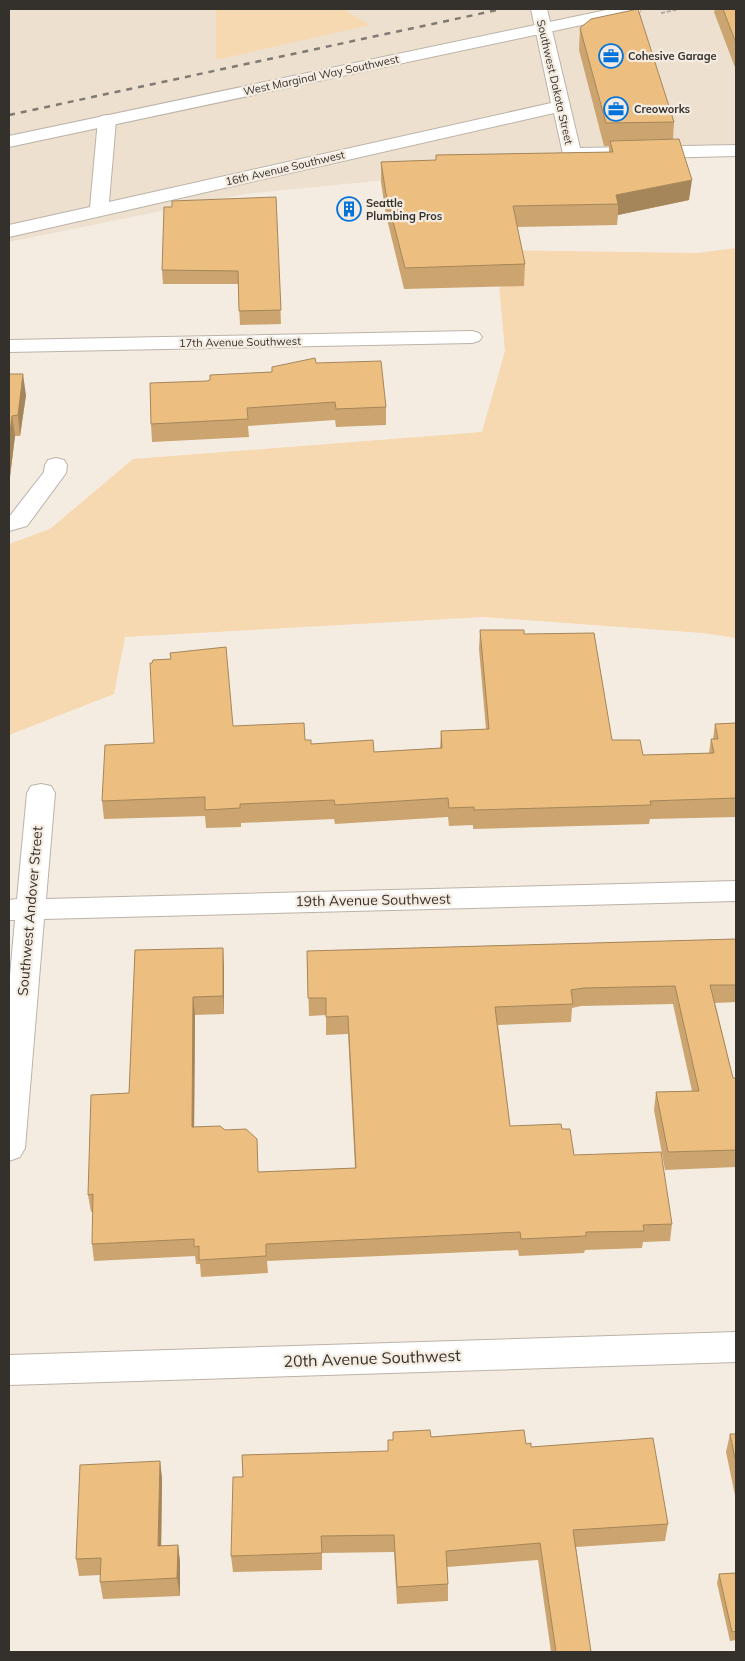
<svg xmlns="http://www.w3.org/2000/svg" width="745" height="1661" font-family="Mulish,sans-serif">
<rect width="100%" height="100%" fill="#f5ece1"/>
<path fill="#eee0cf" d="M9,9H216V59L369,25L343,9H736V146L245,194L9,242Z"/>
<g fill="#f6d8b1">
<path d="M216,9H343L370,25L216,60Z"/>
<path d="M736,248V638L703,633L483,617L125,637L114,694L9,735V544L50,529L133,459L482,432L505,351L496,250L697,253Z"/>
</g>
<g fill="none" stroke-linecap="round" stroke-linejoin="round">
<g stroke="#bbb3a8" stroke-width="2">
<g id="minor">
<path d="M531,9H547L580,148L736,145V156L572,160L565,158L563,154L554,113L9,237V225L90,207L98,120L101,116L107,115L113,116L116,120L109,202L551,103Z"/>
<path d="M472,331L479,333L482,337L479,341L472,343L9,352V340Z"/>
<path d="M56,458L64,460L67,465L66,473L27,526L9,531V517L44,472L45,465L48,460Z"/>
<path d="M41,784L51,786L55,793L46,899L736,881V901L44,919L25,1148L20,1157L9,1161V987L15,920H9V900L17,899L27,793L31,786Z"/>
<path d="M736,1332V1362L9,1385V1355Z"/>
</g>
</g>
<g stroke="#bbb3a8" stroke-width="2">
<path id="major" d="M611,9H641L639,13L633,14L9,147V136Z"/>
</g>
<path stroke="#b3aca3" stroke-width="2" stroke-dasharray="4 2" stroke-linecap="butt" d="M661,13L680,9"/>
<use href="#minor" fill="#fff" fill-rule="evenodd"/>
<use href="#major" fill="#fff" fill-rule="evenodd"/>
<path stroke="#7f7a73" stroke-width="2.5" stroke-dasharray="6 6" stroke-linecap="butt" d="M9,115L502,9"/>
</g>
<g fill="#cba46f">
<path d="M715,9H736V70L714,12Z"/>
<path d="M580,28L674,122L673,139L689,200L618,215L617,225L517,227L525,264L524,286L404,289L386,215L381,182V162L436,160V155L609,152V146H604L579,50Z"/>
<path d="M276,197L281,324L240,325L238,284H163L162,270Z"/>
<path d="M316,363L386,407V425L336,427L335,420L248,426L249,437L152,442L151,424L207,381L272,372Z"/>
<path d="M9,374L26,395L20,436H15L9,485Z"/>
<path d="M480,630L524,634L612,740L643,755L709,753L711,739H713L715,724L736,723V817L650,819L649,824L473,829V825L449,826L448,817L335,824L334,819L241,823V827L206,828L205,816L104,819L102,801L154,743L233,726L305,740L311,744L374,752L440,748L441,731L486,729L479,649Z"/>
<path d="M736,939V1002L715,1003L733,1078H736V1167L665,1170L654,1110L656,1092L692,1091L673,1004L581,1006L572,1008L571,1022L498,1025L510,1126L562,1129L574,1155L672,1224L670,1241L643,1242L642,1248L585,1250L584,1253L519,1256L518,1250L267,1261L268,1273L201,1277L200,1264H196L195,1256L94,1261L92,1244L93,1212H91L88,1195L129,1093L135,950L224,965V1014L195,1015L194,1127L259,1172L355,1168L348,1034L326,1035V1015L309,1016L307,951Z"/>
<path d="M393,1432L431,1437L526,1444L668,1524L665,1541L576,1547L591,1652H551L538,1560L447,1567L448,1584V1601L397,1604L394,1552L322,1553V1570L233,1572L231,1556L243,1477L388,1451V1440H393Z"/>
<path d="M730,1434H736V1500L726,1452Z"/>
<path d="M160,1461L162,1479L161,1546L178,1545L180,1562V1596L103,1599L100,1582L101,1575L79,1576L76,1559Z"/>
<path d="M736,1573V1640L730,1641L717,1583L719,1574Z"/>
</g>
<g fill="#a5865a">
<path d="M692,180L689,200L618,215V204L616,195Z"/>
<path d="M23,374L26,395L20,436L18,415Z"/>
<path d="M12,416L15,436L9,485V440Z"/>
<path d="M223,948L224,965V1014L223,996Z"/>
<path d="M193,997L195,1015L194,1145L192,1127Z"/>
<path d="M160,1461L162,1479L161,1563L158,1546Z"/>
<path d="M178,1545L180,1562V1596L177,1578Z"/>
</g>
<g fill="#ecbf81" stroke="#a5865a">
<path d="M638,9L674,122L606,123L580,28L591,19Z"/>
<path d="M723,9H736V43Z"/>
<path d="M679,139L692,180L616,195L618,204L513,206L525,264L405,268L386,194L381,162L436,160V155L613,152L610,141Z"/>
<path d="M276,197L281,310L239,311L238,271L162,270L164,207H172V201Z"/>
<path d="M315,358L316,363L381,361L386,407L336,409L335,402L247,408L248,419L151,424L150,383L207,381L210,380V375L272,372V367Z"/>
<path d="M9,374H23L18,415L12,416L9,440Z"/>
<path d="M480,630H524V634L594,633L612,740H640L643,755L714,753L711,739H718L715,724L736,723V798L650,801L651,805L474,810V807L449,808L448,798L335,805L334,800L240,804V808L205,810V797L102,801L105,745L154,743L150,663H152L153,660L171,659L170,653L226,647L233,726L304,723L305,740H311V744L373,740L374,752L442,748L441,731L489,729Z"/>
<path d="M736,939V985H710L733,1078H736V1150L668,1152L656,1092L699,1091L675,986L583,988L571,990L573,1004L495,1007L510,1126L561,1124L562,1129H570L574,1155L661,1152L672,1224L643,1225L644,1231L586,1232V1236L521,1239L520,1232L266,1244V1256L199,1260V1246L194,1247V1239L92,1244L93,1194L88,1195L91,1095L129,1093L135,950L223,948V996L193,997L192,1127L220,1126L225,1130L246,1129L257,1139L258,1172L356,1168L348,1016L326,1017V998H308L307,951Z"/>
<path d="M430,1430L431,1437L524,1430L526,1444L531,1443V1447L653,1438L668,1524L573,1530L591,1652H556L540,1543L446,1551L448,1584L397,1587L394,1535L321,1536L322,1553L231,1556L233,1477H243L242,1455L388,1451V1440H393V1432Z"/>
<path d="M730,1434H736V1463Z"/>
<path d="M160,1461L158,1546L178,1545L177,1578L100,1582L101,1558L76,1559L80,1465Z"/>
<path d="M736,1573V1631L732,1632L719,1574Z"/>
</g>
<defs>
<g id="office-ring" transform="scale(1.25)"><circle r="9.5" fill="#f5ece1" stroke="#0373db" stroke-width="1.5"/><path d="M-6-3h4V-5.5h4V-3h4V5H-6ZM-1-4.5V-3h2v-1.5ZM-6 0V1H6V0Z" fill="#0373db"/></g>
<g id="building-ring" transform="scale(1.25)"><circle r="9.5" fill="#f5ece1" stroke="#0373db" stroke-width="1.5"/><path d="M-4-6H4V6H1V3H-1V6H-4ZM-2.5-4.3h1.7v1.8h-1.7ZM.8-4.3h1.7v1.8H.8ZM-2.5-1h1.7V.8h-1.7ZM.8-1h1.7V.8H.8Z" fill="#0373db"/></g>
</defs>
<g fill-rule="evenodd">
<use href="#office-ring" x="611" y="56"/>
<use href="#office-ring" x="616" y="109"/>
<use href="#building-ring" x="349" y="209"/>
</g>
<g text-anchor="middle" stroke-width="4.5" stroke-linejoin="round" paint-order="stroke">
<g font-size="11" font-weight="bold" fill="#34312d" stroke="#f5ece1" text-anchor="start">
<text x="628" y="60">Cohesive Garage</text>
<text x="634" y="113">Creoworks</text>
<text x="366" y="207">Seattle<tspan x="366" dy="13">Plumbing Pros</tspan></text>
</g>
<g font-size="11" fill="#34312d" stroke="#f5ece1">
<text transform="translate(321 75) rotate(-12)" y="4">West Marginal Way Southwest</text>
<text transform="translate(555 82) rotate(77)" y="4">Southwest Dakota Street</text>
<text transform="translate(285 168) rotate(-13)" y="4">16th Avenue Southwest</text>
<text transform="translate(240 342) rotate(-1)" y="4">17th Avenue Southwest</text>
</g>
<g font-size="14" fill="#34312d" stroke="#f5ece1">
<text transform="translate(373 900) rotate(-1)" y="5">19th Avenue Southwest</text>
<text transform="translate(30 911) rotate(-85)" y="5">Southwest Andover Street</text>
</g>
<g font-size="16" fill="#34312d" stroke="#f5ece1">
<text transform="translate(372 1358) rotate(-2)" y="6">20th Avenue Southwest</text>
</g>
</g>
<rect width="745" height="1661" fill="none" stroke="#34312d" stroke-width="20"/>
</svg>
